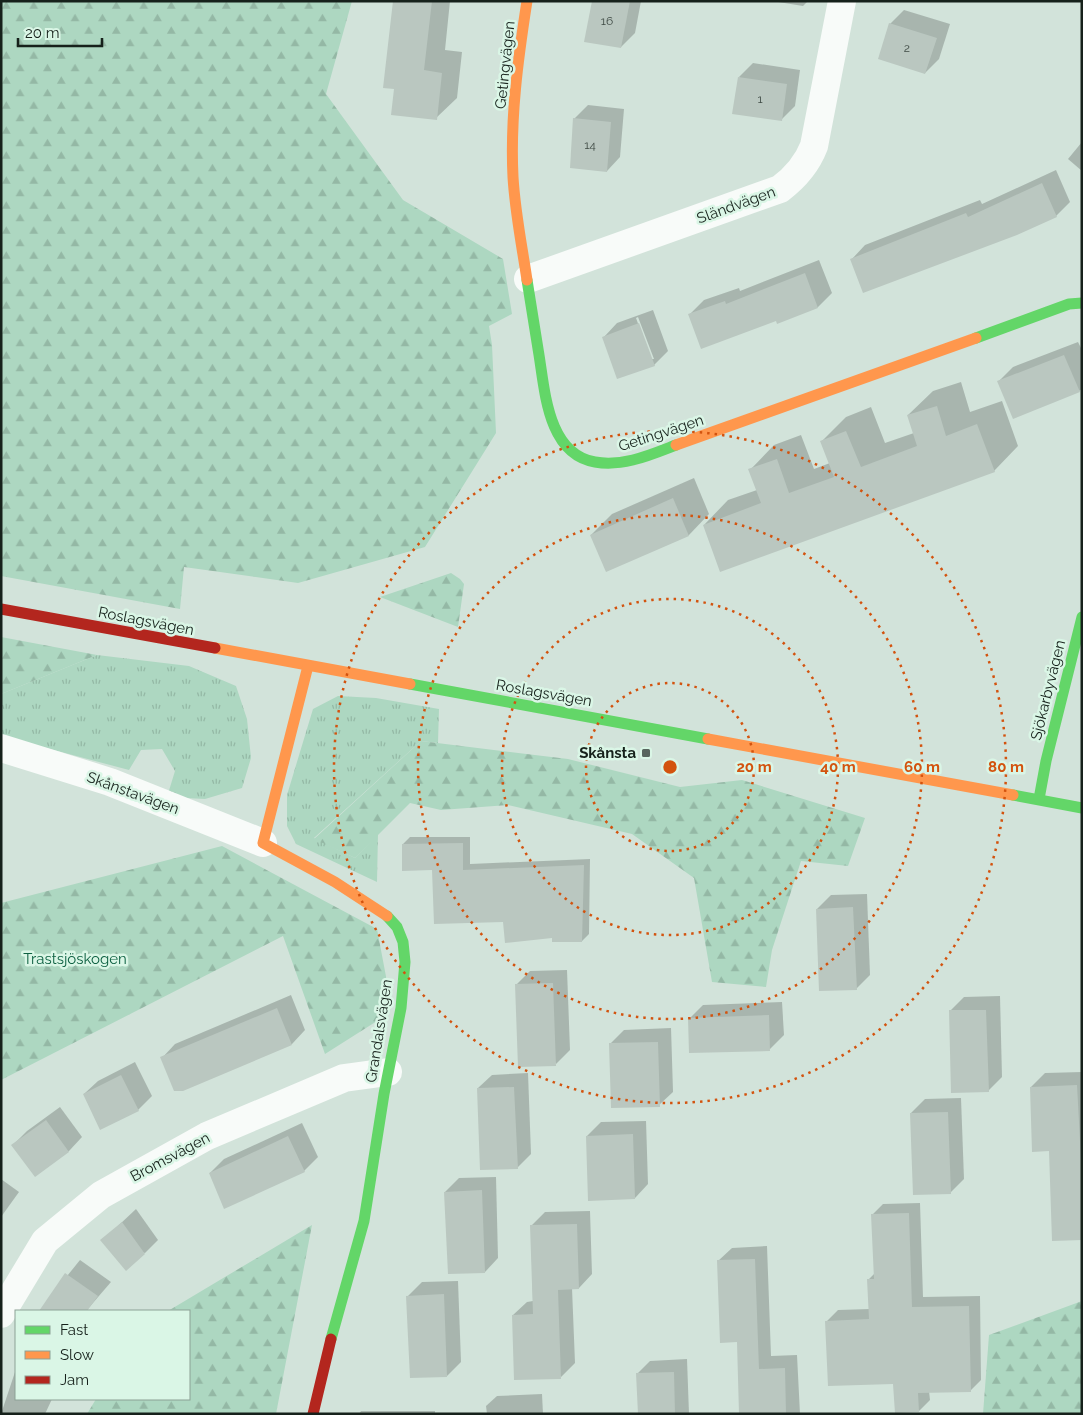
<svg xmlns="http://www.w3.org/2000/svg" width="1083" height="1415" font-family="Raleway,sans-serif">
<defs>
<pattern id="grass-tufts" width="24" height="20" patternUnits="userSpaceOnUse" patternTransform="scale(1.25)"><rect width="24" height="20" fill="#add7c1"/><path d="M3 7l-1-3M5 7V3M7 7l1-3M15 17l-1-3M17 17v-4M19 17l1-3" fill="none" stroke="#94b8a5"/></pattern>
<pattern id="forest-firs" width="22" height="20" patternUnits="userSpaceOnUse" patternTransform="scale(1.25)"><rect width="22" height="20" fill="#add7c1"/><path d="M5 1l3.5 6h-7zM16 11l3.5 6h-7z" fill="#94b8a5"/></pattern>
</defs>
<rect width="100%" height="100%" fill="#d2e3da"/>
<g fill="url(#grass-tufts)">
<path d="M97,655L189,666L236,686L247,719L251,758L242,788L205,799L167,797L175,771L162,749L141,750L129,770L1,736V694Z"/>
<path d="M338,696L376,698L439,709L438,743L421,741L314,838L355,858L378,834L377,882L296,844L287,826V795L313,709Z"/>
</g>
<g fill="url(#forest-firs)">
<path d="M1,1H352L326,94L403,200L503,259L512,314L489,326L492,345L496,433L425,547L298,583L184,567L180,609L1,576Z"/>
<path d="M451,573L460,579L464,584L458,627L380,597Z"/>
<path d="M1,637L97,655L1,694Z"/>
<path d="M421,741L568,759L680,787L742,780L865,818L848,866L801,861L772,950L766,987L712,982L694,878L632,834L508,805L441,810L410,803L355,858L314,839Z"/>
<path d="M222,846L377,929L388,987L377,1021L325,1054L283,936L1,1080V903Z"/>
<path d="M312,1225L276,1414H87L96,1399H189V1311H168Z"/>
<path d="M1082,1301V1414H983L989,1335Z"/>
</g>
<g fill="#0003" fill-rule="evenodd">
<path d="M394,1H450L445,50L462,52L457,98L436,118L395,88Z"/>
<path d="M593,1H641L635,33L621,47Z"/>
<path d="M772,1H808L803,6Z"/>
<path d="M904,10L950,24L939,59L925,73L890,24Z"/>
<path d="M753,63L800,70L795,106L781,120L739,77Z"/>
<path d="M588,105L624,109L620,157L607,171L574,119Z"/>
<path d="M1082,142V171L1068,159Z"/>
<path d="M1056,170L1070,202L1056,216L852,259L865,245L980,200L982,204Z"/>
<path d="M819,260L832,293L818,307L778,322L777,319L690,314L704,300L739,288L740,291Z"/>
<path d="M653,310L668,351L654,365L604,337L617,323ZM638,317L654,359H651L636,318Z"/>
<path d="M1078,342L1082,350V389L1079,391L999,381L1013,367Z"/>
<path d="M961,382L970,412L1002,401L1018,446L994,471L704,525L728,500L757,490L750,470L774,445L801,435L814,469L830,463L821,442L846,417L871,407L885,443L914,433L908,415L933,391Z"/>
<path d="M694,478L709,514L689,535L607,570L591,535L612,514Z"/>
<path d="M410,837H470V864L590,859L589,934L582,941L554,936L504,921L403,844Z"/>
<path d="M867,894L870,975L856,989L817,909L831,895Z"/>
<path d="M567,970L570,1050L556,1064L516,985L530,971Z"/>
<path d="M291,995L305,1030L292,1044L162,1058L175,1044Z"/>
<path d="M1000,996L1002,1077L988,1091L950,1011L964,997Z"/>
<path d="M782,1002L784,1035L770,1049L689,1019L703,1005Z"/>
<path d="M671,1028L673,1092L659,1105L610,1044L624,1030Z"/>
<path d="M135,1062L152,1096L138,1110L84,1094L98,1081Z"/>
<path d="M1082,1072V1239L1031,1087L1045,1073Z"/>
<path d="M528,1073L531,1154L517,1168L478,1088L492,1075Z"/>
<path d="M961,1098L964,1179L950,1193L911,1113L925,1099Z"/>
<path d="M60,1107L82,1137L69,1151L35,1176L13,1145L27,1131Z"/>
<path d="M646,1121L648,1184L635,1198L587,1136L601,1122Z"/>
<path d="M302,1123L318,1157L304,1171L210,1173L224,1159Z"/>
<path d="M496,1177L498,1258L485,1272L445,1192L459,1178Z"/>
<path d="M1,1179L19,1192L1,1217Z"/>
<path d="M920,1203L923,1297L980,1296L981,1380L970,1391H929L930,1400L919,1411L895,1382L827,1321L838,1310L870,1309L868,1280L875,1273L872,1215L883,1204Z"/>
<path d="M136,1209L158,1240L145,1253L102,1241Z"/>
<path d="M590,1211L592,1274L579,1288H572L575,1363L561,1377L513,1315L527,1302L533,1301L531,1226L545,1212Z"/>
<path d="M767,1246L771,1356L797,1355L800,1414H740L738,1341L718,1261L732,1248Z"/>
<path d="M80,1260L111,1282L86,1311L55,1291Z"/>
<path d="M458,1281L461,1362L447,1376L408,1296L422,1282Z"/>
<path d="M687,1359L689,1414H639L637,1374L650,1361Z"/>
<path d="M16,1369V1399H52L45,1414H1Z"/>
<path d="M542,1394L543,1414H487L486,1406L497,1396Z"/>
<path d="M361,1411H435V1414H359Z"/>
</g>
<g fill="#bac7c0">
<path d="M393,1H432L424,70L442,73L437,120L391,115L394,89L383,88Z"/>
<path d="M592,1H630L621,48L584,42Z"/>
<path d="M889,23L937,38L925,74L878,59Z"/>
<path d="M738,77L787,84L782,121L732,114Z"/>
<path d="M573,118L611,122L607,172L570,168Z"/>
<path d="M1042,183L1057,217L1017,235L863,293L850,259L966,213L968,217Z"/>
<path d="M805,273L818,308L777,324L776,321L701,349L688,314L725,301L726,304Z"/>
<path d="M639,323L655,366L617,379L602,337Z"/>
<path d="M1064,355L1080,392L1013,419L997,381Z"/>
<path d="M937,406L946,436L977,424L995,472L720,572L703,525L761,503L748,469L777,459L789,493L834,477L820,441L846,431L861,467L917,446L907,415Z"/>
<path d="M673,498L689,536L606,572L590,535Z"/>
<path d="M463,843V870L584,865L582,942H552V938L505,943L503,922L434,924L432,870L402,871V844Z"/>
<path d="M853,907L857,990L819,991L816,909Z"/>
<path d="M553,983L556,1066L518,1067L515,984Z"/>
<path d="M277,1008L292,1045L183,1091H174L160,1057Z"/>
<path d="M949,1010H986L989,1092L951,1093Z"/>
<path d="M769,1015L770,1051L689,1053L688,1018Z"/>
<path d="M658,1042L660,1107L611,1108L609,1043Z"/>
<path d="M121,1075L139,1111L100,1130L83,1094Z"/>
<path d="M1077,1085L1082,1178V1240L1052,1241L1049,1151L1032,1152L1030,1087Z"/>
<path d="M514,1087L518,1169L480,1170L477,1088Z"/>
<path d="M948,1112L951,1194L913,1195L910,1113Z"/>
<path d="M46,1120L69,1152L35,1177L11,1145Z"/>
<path d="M633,1134L635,1199L588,1201L586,1136Z"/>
<path d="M288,1136L305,1172L224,1209L209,1173Z"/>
<path d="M482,1190L485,1273L448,1274L444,1192Z"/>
<path d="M909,1213L912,1307L969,1306L971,1392L918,1393L919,1412L895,1413L893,1384L828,1386L825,1321L869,1319L867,1279H874L871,1214Z"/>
<path d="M122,1222L145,1254L126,1271L100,1240Z"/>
<path d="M577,1224L579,1289L558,1290L561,1379L514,1380L512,1315L533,1314L530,1225Z"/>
<path d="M755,1259L759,1369L785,1368L786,1414H739L737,1342L720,1343L717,1260Z"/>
<path d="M65,1273L98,1296L87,1311H39Z"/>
<path d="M444,1294L447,1377L410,1378L406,1296Z"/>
<path d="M674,1372L675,1414H638L636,1373Z"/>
</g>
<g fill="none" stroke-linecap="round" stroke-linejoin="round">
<g stroke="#f8fbf9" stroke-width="28">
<path d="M528,279L780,189C796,177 807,164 814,146L842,1"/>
<path d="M1,748L110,782L263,843"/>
<path d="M1,1314L45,1241L101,1195L207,1136L344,1078L388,1072"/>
</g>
<g stroke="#63d668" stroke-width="11">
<path d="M527,280C531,305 535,330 539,355C545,392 548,454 595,462C623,467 650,455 676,445"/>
<path d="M976,338L1069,304L1082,303"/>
<path d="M410,684L708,739"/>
<path d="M1013,795L1082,808"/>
<path d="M1039,799L1046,761L1082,617"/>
<path d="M331,1339L364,1221L384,1094L401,1008L405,962L403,942L397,927L387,916"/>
</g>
<g stroke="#ff974d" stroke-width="11">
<path d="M527,1C518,59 510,118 513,177C515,212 522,246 527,280"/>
<path d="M676,445L976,338"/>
<path d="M215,648L410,684"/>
<path d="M308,666L263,843L335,882L387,916"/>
<path d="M708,739L1013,795"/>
</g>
<g stroke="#b3261e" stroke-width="11">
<path d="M1,609L215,648"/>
<path d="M313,1414L331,1339"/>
</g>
</g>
<g fill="none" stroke="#d3530e" stroke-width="2.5" stroke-dasharray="2.5 5">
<circle cx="670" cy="767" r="84"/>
<circle cx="670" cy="767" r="168"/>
<circle cx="670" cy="767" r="252"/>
<circle cx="670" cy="767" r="336"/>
</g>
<rect fill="#58655e" stroke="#daf6e6" stroke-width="2" x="641" y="748" width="10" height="10" rx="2.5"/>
<g text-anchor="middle" stroke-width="5" stroke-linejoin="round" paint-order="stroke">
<g font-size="12" fill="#3f4a44">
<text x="607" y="25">16</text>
<text x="907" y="52">2</text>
<text x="760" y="103">1</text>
<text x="590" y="149">14</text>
</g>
<g font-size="15" fill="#16211b" stroke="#daf6e6">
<text transform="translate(505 65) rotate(-84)" y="5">Getingvägen</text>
<text transform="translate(736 205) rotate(-20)" y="5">Sländvägen</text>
<text transform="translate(661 433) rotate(-18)" y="5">Getingvägen</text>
<text transform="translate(146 621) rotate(11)" y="5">Roslagsvägen</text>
<text transform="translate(1048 690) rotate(-76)" y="5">Sjökarbyvägen</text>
<text transform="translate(544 693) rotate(10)" y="5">Roslagsvägen</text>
<text transform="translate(133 793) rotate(20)" y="5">Skånstavägen</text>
<text transform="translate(379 1031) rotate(-81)" y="5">Grandalsvägen</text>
<text transform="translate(170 1157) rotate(-28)" y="5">Bromsvägen</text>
</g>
<g font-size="15" font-weight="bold" fill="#16211b" stroke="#daf6e6" text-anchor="end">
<text x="636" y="758">Skånsta</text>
</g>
<g font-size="15" fill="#0e6142" stroke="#daf6e6">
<text x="75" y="964">Trastsjöskogen</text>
</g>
</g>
<circle cx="670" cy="767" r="8" fill="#d3530e" stroke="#daf6e6" stroke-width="2.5"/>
<g font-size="15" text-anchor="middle" font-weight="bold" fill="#d3530e" stroke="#daf6e6" stroke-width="5" stroke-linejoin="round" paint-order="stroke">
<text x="754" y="772">20 m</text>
<text x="838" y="772">40 m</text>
<text x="922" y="772">60 m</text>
<text x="1006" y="772">80 m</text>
</g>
<rect width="1083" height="1415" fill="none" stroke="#16211b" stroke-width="5"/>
<rect x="15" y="1310" width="175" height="90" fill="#daf6e6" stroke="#8ca195"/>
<rect x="25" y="1326" width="25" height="8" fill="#63d668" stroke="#8ca195"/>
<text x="60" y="1335" font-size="15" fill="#16211b">Fast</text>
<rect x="25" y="1351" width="25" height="8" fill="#ff974d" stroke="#8ca195"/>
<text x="60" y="1360" font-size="15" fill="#16211b">Slow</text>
<rect x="25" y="1376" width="25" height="8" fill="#b3261e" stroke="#8ca195"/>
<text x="60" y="1385" font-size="15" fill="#16211b">Jam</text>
<path d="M18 38v8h84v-8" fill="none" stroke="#16211b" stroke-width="2.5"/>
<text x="25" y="38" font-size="15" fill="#16211b" stroke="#daf6e6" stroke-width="4" paint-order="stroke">20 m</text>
</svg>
